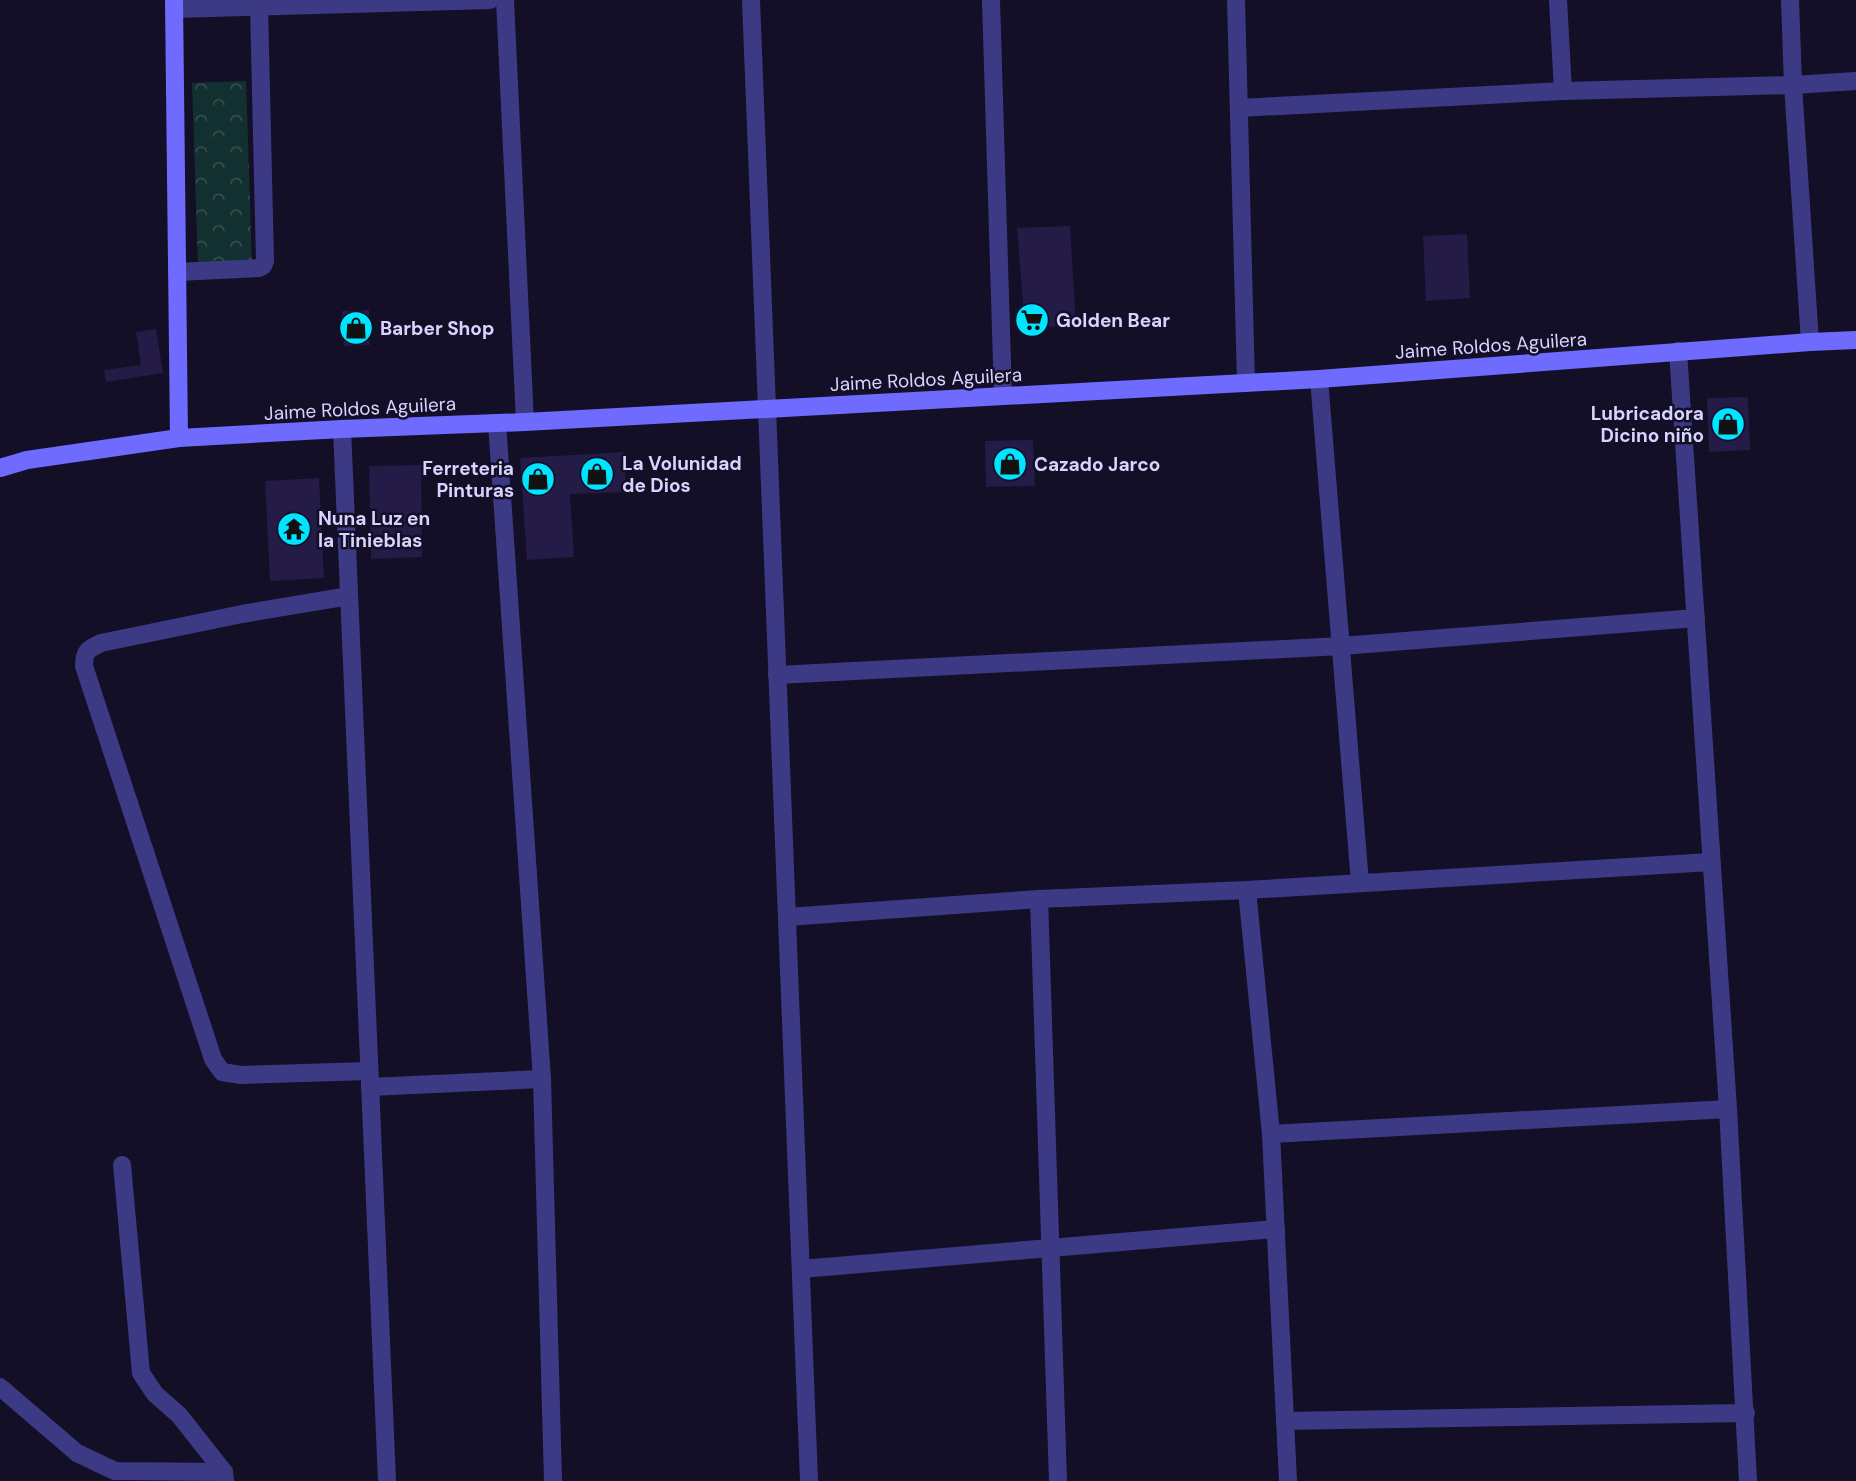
<svg xmlns="http://www.w3.org/2000/svg" width="1856" height="1481" font-family="'DM Sans',sans-serif">
<defs>
<pattern id="forest-crowns" width="20" height="18" patternUnits="userSpaceOnUse" patternTransform="scale(1.75)"><rect width="20" height="18" fill="#12302f"/><path d="M2 6a3 3 0 1 1 6 0M12 15a3 3 0 1 1 6 0" fill="none" stroke="#344d4e"/></pattern>
</defs>
<rect width="100%" height="100%" fill="#130f26"/>
<path fill="url(#forest-crowns)" d="M246,81L252,264L198,266L192,83Z"/>
<g fill="#241b47">
<path d="M1070,226L1076,325L1025,328L1017,228Z"/>
<path d="M1467,234L1470,298L1426,301L1423,236Z"/>
<path d="M369,310L370,345L344,346L342,311Z"/>
<path d="M156,329L163,373L106,382L104,370L141,365L136,332Z"/>
<path d="M1748,397L1750,450L1709,452L1707,398Z"/>
<path d="M1033,440L1035,486L986,487L985,441Z"/>
<path d="M624,452L626,492L570,494L574,557L527,560L520,458Z"/>
<path d="M421,465L422,557L371,559L369,466Z"/>
<path d="M319,478L324,578L270,581L265,481Z"/>
</g>
<g fill="none" stroke-linecap="round" stroke-linejoin="round">
<g stroke="#3d3a85" stroke-width="18">
<path d="M505,0L525,422"/>
<path d="M751,0L809,1481"/>
<path d="M991,0L1003,396"/>
<path d="M1236,0L1246,383"/>
<path d="M1558,0L1563,91"/>
<path d="M1790,0L1793,85L1810,342"/>
<path d="M174,9L490,0"/>
<path d="M1239,108L1563,91L1793,85L1856,81"/>
<path d="M177,272L259,268L263,266L265,261L259,6"/>
<path d="M1678,351L1728,1109L1748,1481"/>
<path d="M1319,379L1360,883"/>
<path d="M497,423L542,1079L553,1481"/>
<path d="M342,429L387,1481"/>
<path d="M349,596L242,614L101,643C88,649 84,651 84,666L213,1059L222,1072L241,1075L369,1071"/>
<path d="M777,675L1341,646L1696,618"/>
<path d="M1247,890L1271,1134L1288,1481"/>
<path d="M1039,899L1058,1481"/>
<path d="M787,917L1039,899L1247,890L1711,862"/>
<path d="M370,1087L542,1079"/>
<path d="M1271,1134L1728,1109"/>
<path d="M122,1165L141,1373L155,1394L179,1415L224,1472L225,1481"/>
<path d="M801,1269L1276,1229"/>
<path d="M0,1387L77,1453L115,1471L224,1472"/>
<path d="M1285,1421L1746,1413"/>
</g>
<g stroke="#6f6bff" stroke-width="18">
<path d="M174,0L179,438"/>
<path d="M0,468L27,460L179,438L342,429L525,422L1319,379L1810,342L1856,340"/>
</g>
</g>
<defs>
<g id="supermarket-disc" transform="scale(1.75)"><circle r="9.5" fill="#00e5ff" stroke="#130f26"/><path d="M-6-5.5h2.5l.6 2H6L4.5 2H-2.5L-4.4-4H-6ZM-1.5 3.2a1.3 1.3 0 1 0 .1 0ZM3 3.2a1.3 1.3 0 1 0 .1 0Z" fill="#111"/></g>
<g id="shop-disc" transform="scale(1.75)"><circle r="9.5" fill="#00e5ff" stroke="#130f26"/><path d="M-5-2.5h2.3a2.7 3.5 0 0 1 5.4 0H5L5.5 6h-11ZM-1.5-2.5h3a1.5 2.3 0 0 0-3 0Z" fill="#111"/></g>
<g id="temple-disc" transform="scale(1.75)"><circle r="9.5" fill="#00e5ff" stroke="#130f26"/><path d="M0-6L5-2H3V0L6.5 2.5H4V6H1.5V3h-3V6H-4V2.5H-6.5L-3 0V-2H-5Z" fill="#111"/></g>
</defs>
<g fill-rule="evenodd">
<use href="#supermarket-disc" x="1032" y="320"/>
<use href="#shop-disc" x="356" y="328"/>
<use href="#shop-disc" x="1728" y="424"/>
<use href="#shop-disc" x="1010" y="464"/>
<use href="#shop-disc" x="597" y="474"/>
<use href="#shop-disc" x="538" y="479"/>
<use href="#temple-disc" x="294" y="529"/>
</g>
<g text-anchor="middle" stroke-width="5" stroke-linejoin="round" paint-order="stroke">
<g font-size="19" font-weight="bold" fill="#d9d4ff" stroke="#130f26" text-anchor="start">
<text x="1056" y="327">Golden Bear</text>
<text x="380" y="335">Barber Shop</text>
<text x="1704" y="420" text-anchor="end">Lubricadora<tspan x="1704" dy="22">Dicino niño</tspan></text>
<text x="622" y="470">La Volunidad<tspan x="622" dy="22">de Dios</tspan></text>
<text x="1034" y="471">Cazado Jarco</text>
<text x="514" y="475" text-anchor="end">Ferreteria<tspan x="514" dy="22">Pinturas</tspan></text>
<text x="318" y="525">Nuna Luz en<tspan x="318" dy="22">la Tinieblas</tspan></text>
</g>
<g font-size="19" fill="#d9d4ff" stroke="#130f26">
<text transform="translate(1491 345) rotate(-4)" y="7">Jaime Roldos Aguilera</text>
<text transform="translate(926 379) rotate(-3)" y="7">Jaime Roldos Aguilera</text>
<text transform="translate(360 408) rotate(-3)" y="7">Jaime Roldos Aguilera</text>
</g>
</g>
</svg>
